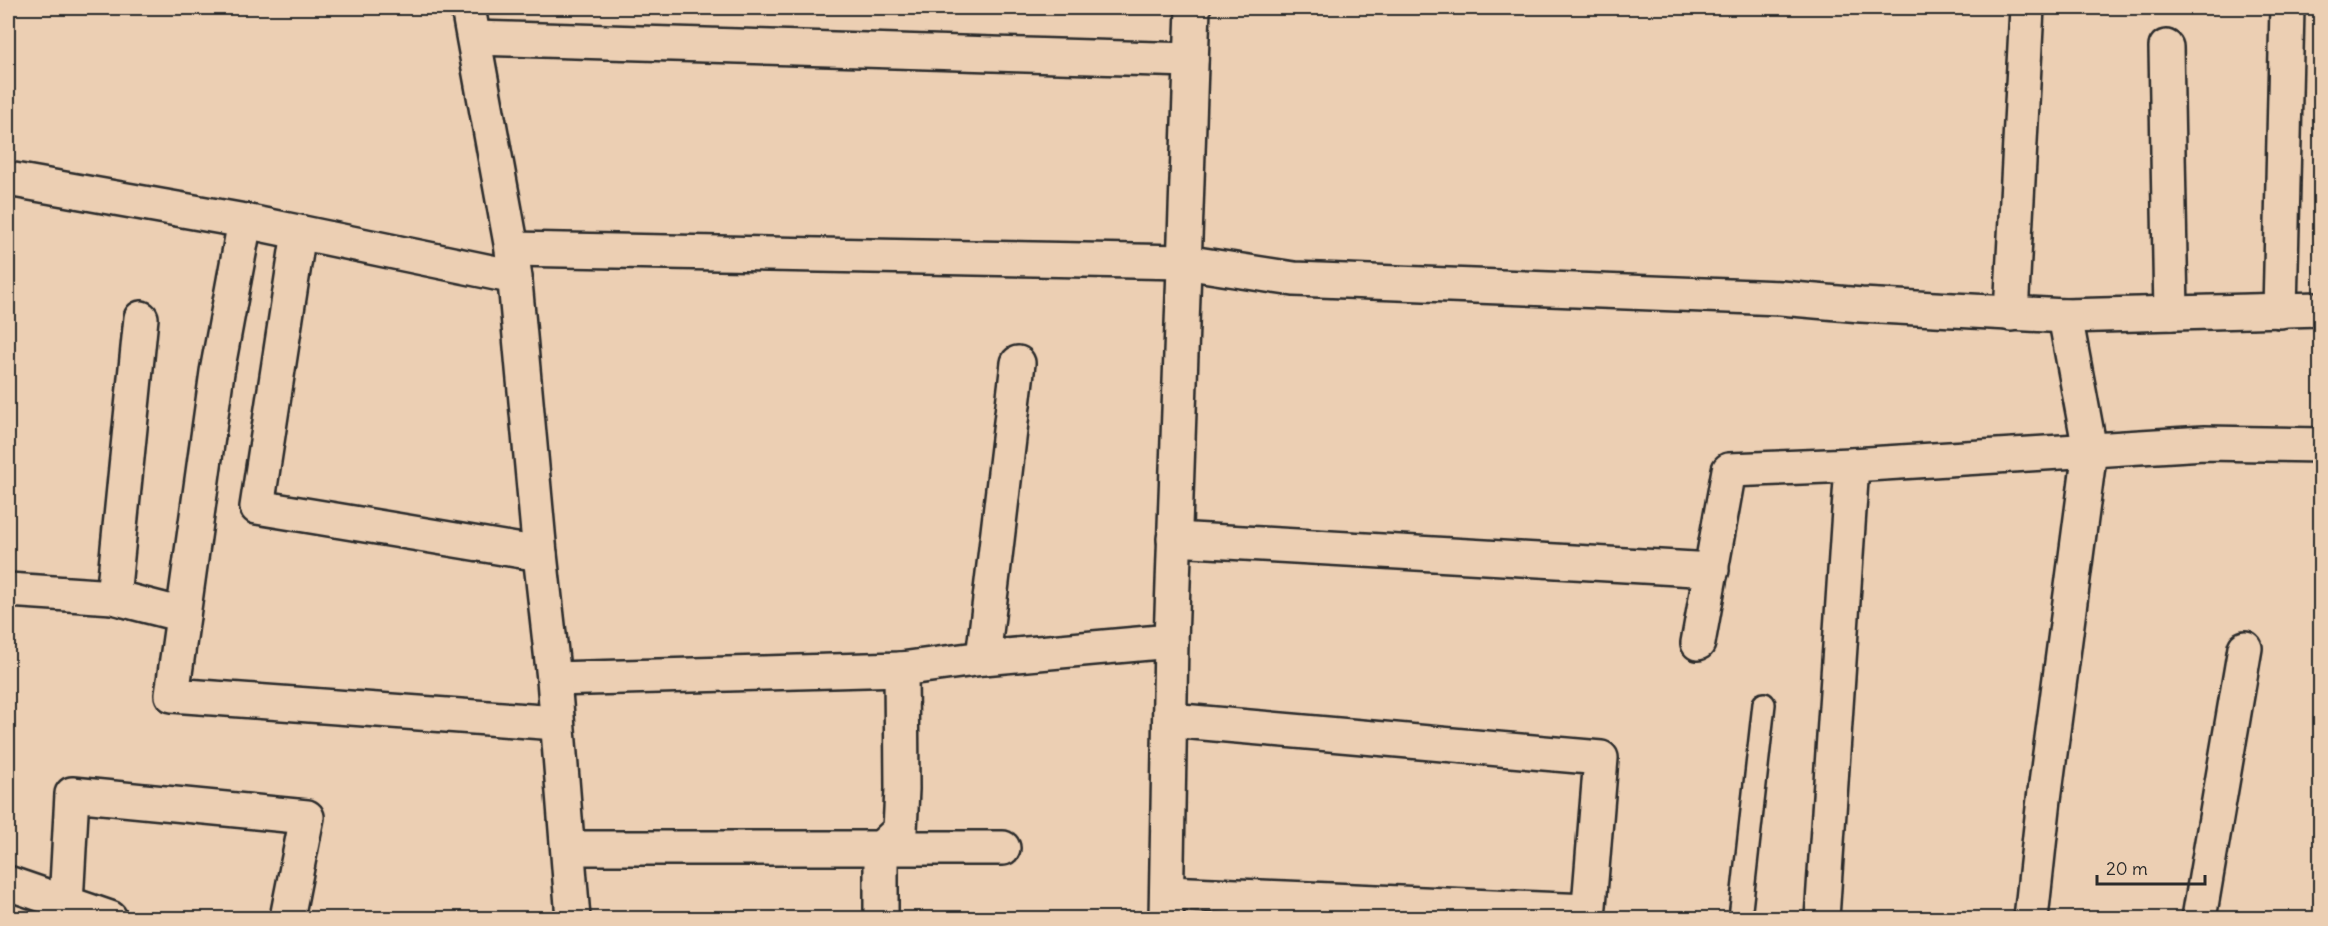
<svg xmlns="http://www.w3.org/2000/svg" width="2328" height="926" font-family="Delius,sans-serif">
<rect width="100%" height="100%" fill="#eccfb3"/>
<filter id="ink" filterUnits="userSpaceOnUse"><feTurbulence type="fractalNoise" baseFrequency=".0167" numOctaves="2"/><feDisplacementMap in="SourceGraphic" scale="12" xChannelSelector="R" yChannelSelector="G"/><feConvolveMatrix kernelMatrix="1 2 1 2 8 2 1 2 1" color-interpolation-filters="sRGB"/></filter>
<g filter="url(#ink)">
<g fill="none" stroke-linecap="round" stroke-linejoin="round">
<g stroke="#2b2b2b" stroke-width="26">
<path id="service" d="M1740,918L1764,704"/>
</g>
<g stroke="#2b2b2b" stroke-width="38">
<g id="minor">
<path d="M474,38L1191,60"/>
<path d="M2166,47L2171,313"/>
<path d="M8,179L245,221L515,277"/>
<path d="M245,221L217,372L172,695L557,723"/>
<path d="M299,232L257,507L540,554"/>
<path d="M512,249L1184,262L1294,279L1781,298L1861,305L2065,316L2320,309"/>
<path d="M2280,311L2287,8"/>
<path d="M2011,314L2027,8"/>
<path d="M1174,539L1712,570"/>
<path d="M8,590L113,597L183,615"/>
<path d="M113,597L141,318"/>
<path d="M1698,643L1729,470L1852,465L2204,443L2320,445"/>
<path d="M983,658L1018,363"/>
<path d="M554,679L901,669L983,658L1171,641"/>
<path d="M1170,720L1601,758L1588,918"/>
<path d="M569,848H1003"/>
<path d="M8,883L110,918"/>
<path d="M1167,893L1588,911"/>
<path d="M66,903L72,794L307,817L287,918"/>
<path d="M881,918V848L900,830L902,789L901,669"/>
<path d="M1822,918L1852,465"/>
<path d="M2031,918L2044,799L2090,450L2065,316"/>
<path d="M2199,918L2245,648"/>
</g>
</g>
<g stroke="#2b2b2b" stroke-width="38">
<g id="tertiary">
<path d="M468,8L512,249L540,554L554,679L573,918"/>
<path d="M1166,918L1171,641L1193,8"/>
</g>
</g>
<use href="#service" stroke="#eccfb3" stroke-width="21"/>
<use href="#minor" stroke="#eccfb3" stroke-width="33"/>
<use href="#tertiary" stroke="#eccfb3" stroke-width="33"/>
</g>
</g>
<rect width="2328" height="926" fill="none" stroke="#eccfb3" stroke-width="30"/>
<rect x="15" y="15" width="2298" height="896" fill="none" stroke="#2b2b2b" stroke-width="2" filter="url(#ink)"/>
<path d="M2097 875v9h108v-9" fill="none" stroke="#2b2b2b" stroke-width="3"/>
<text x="2106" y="875" font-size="18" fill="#2b2b2b" stroke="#eccfb3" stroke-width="4.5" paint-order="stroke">20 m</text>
</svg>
